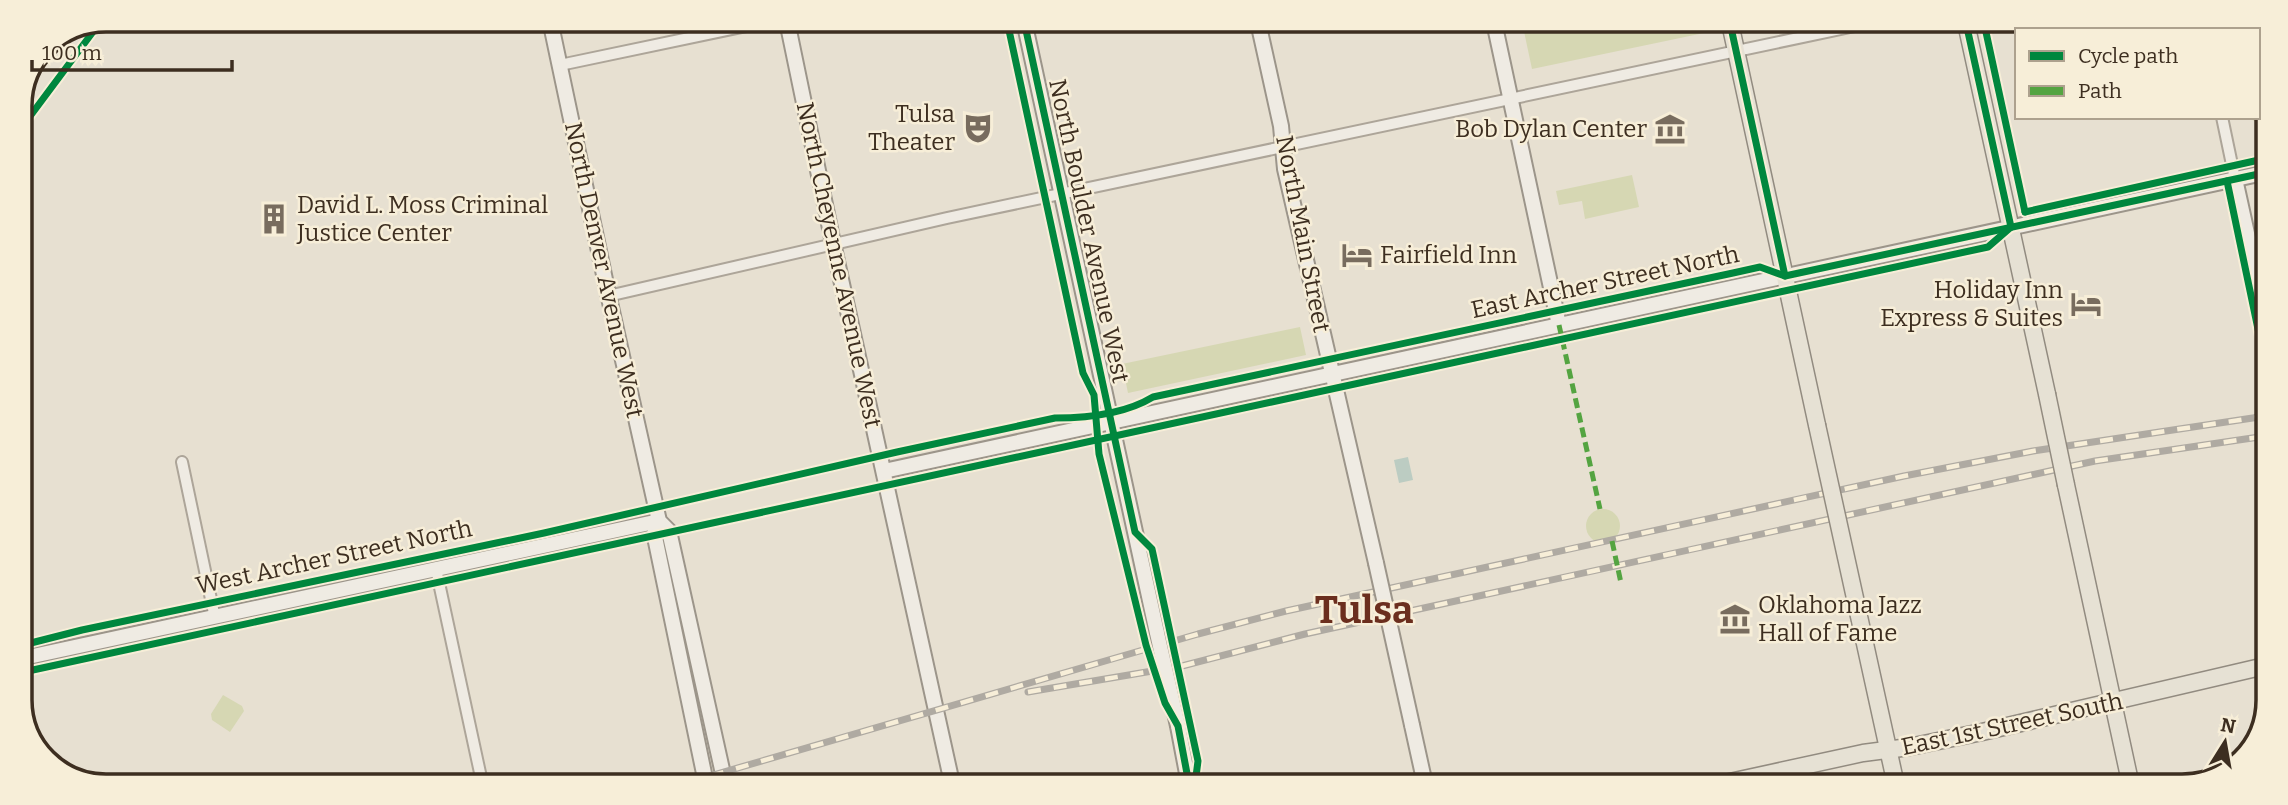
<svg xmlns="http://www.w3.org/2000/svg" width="2288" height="805" font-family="Bitter,serif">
<rect width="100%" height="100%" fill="#e7e0d1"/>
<g fill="#d6d7b3">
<path d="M1522,22L1702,23L1704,33L1532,69Z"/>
<path d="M2258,73L2269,100L2268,130L2248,117H2258Z"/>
<path d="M1632,175L1639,207L1585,219L1582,201L1559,205L1556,191Z"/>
<path d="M1300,327L1306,355L1128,393L1122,364Z"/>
<circle cx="1603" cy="526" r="17"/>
<path d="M223,695L242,706L244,711L230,732L212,720L211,714Z"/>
</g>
<path fill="#bcccc2" d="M1408,457L1413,480L1399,483L1394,460Z"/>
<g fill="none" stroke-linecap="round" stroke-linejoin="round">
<g stroke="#ada599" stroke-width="14">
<g id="street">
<path d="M2201,24L2202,30"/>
<path d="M560,65L770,21"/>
<path d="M2222,117L2235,179"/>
<path d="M608,296L947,218L1869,23"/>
<path d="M182,462L215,618"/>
<path d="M436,569L482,782"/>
</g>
</g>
<g stroke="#9c958a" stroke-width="18">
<g id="secondary">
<path d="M550,20L607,289L659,521L669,531L725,783"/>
<path d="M787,21L833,243L952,783"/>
<path d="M1024,21L1157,633"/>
<path d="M1258,22L1281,126L1285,169L1376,563"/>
<path d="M1494,22L1559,325"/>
<path d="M2235,179L2267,324"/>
<path d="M884,471L2268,172"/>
<path d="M659,521L654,534L656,542L706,783"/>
<path d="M19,659L659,521"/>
<path d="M1412,725L1425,784"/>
<path d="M1178,726L1189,784"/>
</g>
</g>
<g stroke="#928b80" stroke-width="19">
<g id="primary">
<path d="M1730,23L1817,425"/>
<path d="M1966,23L2047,394"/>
<path d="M2066,485L2131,786"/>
<path d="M1862,630L1896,785"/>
<path d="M1716,785L1863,753L1909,747L1982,732L2265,666"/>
</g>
</g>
<use href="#street" stroke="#efebe3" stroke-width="10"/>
<use href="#secondary" stroke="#efebe3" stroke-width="14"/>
<use href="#primary" stroke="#e6e1d4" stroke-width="16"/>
<g stroke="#afaaa2" stroke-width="7">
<g id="rail">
<path d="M1028,692L1182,666L1305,634L2095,461L2266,436"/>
<path d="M686,783L1198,634L1286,611L1904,476L2033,451L2266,416"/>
</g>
</g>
<use href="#rail" stroke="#f7eed8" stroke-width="4.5" stroke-dasharray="13" stroke-linecap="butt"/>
<g stroke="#9c958a" stroke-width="18" stroke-linecap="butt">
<g id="secondary-bridge">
<path d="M1376,563L1412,725"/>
<path d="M1157,633L1178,726"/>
</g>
</g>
<g stroke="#928b80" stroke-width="19" stroke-linecap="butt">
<g id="primary-bridge">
<path d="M2047,394L2066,485"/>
<path d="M1817,425L1862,630"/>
</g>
</g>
<use href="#secondary-bridge" stroke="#efebe3" stroke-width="14"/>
<use href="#primary-bridge" stroke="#e6e1d4" stroke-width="16"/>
<g stroke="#54a441" stroke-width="5" stroke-dasharray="10 5" stroke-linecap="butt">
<path d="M1559,325L1600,509"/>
<path d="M1612,541L1621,583"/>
</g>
<g stroke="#f7eed8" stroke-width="11">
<g id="cycleway">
<path d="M1007,21L1083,373L1094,395L1099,454L1146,645L1165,703L1178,726L1189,784"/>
<path d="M1024,21L1135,532L1152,549L1198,761L1195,784"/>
<path d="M1730,23L1785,276"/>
<path d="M1966,23L2011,227"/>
<path d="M1984,23L2025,212"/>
<path d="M19,131L101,21"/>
<path d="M2227,181L2267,372"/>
<path d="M2025,212L2268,158"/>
<path d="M19,646L82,630L544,533L897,452L1055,418C1087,418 1125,414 1153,397L1733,273L1760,267L1785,276L2268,172"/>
<path d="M19,673L1988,247L2011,227"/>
</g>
</g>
<use href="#cycleway" stroke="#00873e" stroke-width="7"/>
</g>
<defs>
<g id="theatre-bare" transform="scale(2.415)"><path d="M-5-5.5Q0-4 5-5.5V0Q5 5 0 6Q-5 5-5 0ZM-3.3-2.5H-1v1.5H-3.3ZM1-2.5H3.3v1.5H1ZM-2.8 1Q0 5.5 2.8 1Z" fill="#786c5e" stroke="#f7eed8" stroke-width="2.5" paint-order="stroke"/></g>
<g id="museum-bare" transform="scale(2.415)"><path d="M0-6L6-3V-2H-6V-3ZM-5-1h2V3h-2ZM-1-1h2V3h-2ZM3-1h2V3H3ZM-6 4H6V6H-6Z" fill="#786c5e" stroke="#f7eed8" stroke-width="2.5" paint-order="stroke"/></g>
<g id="building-bare" transform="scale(2.415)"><path d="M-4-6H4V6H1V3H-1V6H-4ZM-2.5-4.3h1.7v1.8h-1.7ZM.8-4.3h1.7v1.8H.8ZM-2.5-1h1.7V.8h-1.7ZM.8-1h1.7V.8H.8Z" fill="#786c5e" stroke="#f7eed8" stroke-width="2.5" paint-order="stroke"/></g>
<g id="hotel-bare" transform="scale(2.415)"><path d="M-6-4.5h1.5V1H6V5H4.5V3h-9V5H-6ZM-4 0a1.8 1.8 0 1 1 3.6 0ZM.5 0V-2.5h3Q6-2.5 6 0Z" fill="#786c5e" stroke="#f7eed8" stroke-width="2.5" paint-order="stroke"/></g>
</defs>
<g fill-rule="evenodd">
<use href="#theatre-bare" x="978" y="128"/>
<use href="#museum-bare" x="1670" y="129"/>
<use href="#building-bare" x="274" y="219"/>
<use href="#hotel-bare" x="1357" y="255"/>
<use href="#hotel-bare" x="2086" y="304"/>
<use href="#museum-bare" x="1735" y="619"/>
</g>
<g text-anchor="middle" stroke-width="5" stroke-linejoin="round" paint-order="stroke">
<g font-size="24" fill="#3d2e20" stroke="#f7eed8" text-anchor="end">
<text x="955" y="122">Tulsa<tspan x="955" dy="28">Theater</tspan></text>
<text x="1647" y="137">Bob Dylan Center</text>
<text x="297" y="213" text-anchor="start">David L. Moss Criminal<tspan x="297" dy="28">Justice Center</tspan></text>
<text x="1380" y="263" text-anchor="start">Fairfield Inn</text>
<text x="2063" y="298">Holiday Inn<tspan x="2063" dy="28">Express &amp; Suites</tspan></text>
<text x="1758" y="613" text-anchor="start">Oklahoma Jazz<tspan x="1758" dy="28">Hall of Fame</tspan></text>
</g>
<g font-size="24" fill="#3d2e20" stroke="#f7eed8">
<text transform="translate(1089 231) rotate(78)" y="8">North Boulder Avenue West</text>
<text transform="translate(1303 234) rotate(79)" y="8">North Main Street</text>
<text transform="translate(839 265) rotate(78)" y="8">North Cheyenne Avenue West</text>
<text transform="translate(604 270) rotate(78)" y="8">North Denver Avenue West</text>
<text transform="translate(1605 282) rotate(-12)" y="8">East Archer Street North</text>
<text transform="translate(334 557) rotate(-12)" y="8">West Archer Street North</text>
<text transform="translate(2012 724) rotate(-12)" y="8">East 1st Street South</text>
</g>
<g font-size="38" font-weight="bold" fill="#6b2e1e" stroke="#f7eed8">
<text x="1364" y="623">Tulsa</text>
</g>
</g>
<path d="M0 0H2288V805H0ZM106 32H2182A74 74 0 0 1 2256 106V700A74 74 0 0 1 2182 774H106A74 74 0 0 1 32 700V106A74 74 0 0 1 106 32Z" fill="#f7eed8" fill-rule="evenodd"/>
<path fill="none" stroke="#3d2e20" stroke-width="3.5" d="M106 32H2182A74 74 0 0 1 2256 106V700A74 74 0 0 1 2182 774H106A74 74 0 0 1 32 700V106A74 74 0 0 1 106 32Z"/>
<rect x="2015" y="28" width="245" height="91" fill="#f7eed8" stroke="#ada18e" stroke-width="2"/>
<rect x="2029" y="51" width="35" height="10" fill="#00873e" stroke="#ada18e" stroke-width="2"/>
<text x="2078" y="63" font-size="21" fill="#3d2e20">Cycle path</text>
<rect x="2029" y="86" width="35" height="10" fill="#54a441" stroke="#ada18e" stroke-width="2"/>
<text x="2078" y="98" font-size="21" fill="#3d2e20">Path</text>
<g transform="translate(2225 742) rotate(11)" stroke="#f7eed8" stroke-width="5" paint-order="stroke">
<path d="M0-5L12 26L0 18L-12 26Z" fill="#3d2e20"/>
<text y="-10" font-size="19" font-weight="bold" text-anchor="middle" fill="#3d2e20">N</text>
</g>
<path d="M32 60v10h200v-10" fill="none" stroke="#3d2e20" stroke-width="3.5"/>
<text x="42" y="60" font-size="21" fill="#3d2e20" stroke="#f7eed8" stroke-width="5" paint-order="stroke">100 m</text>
</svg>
